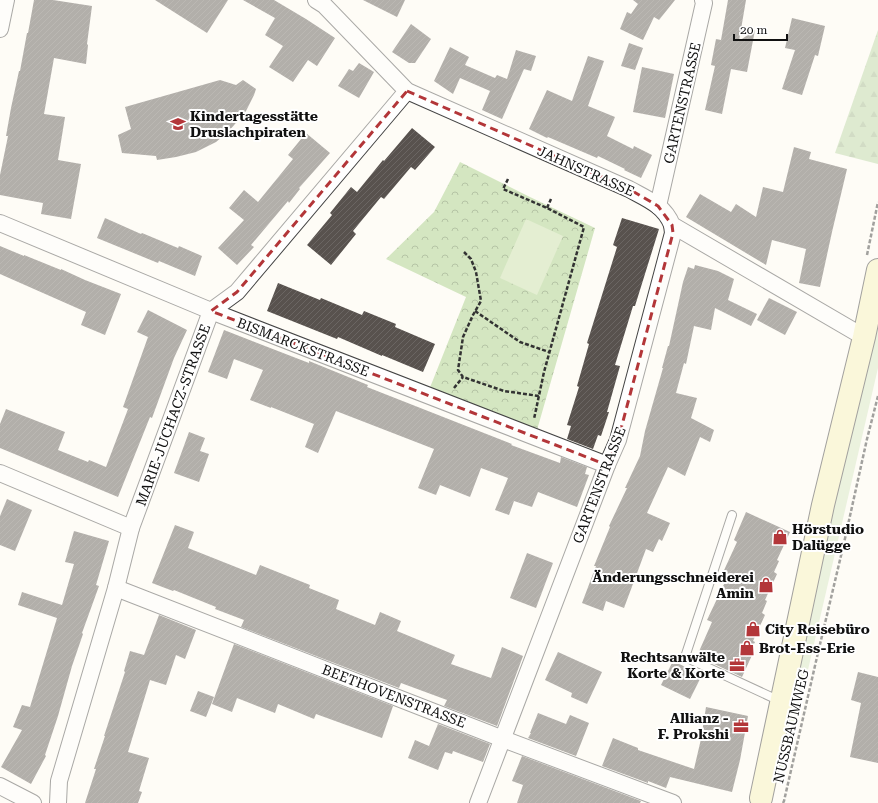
<svg xmlns="http://www.w3.org/2000/svg" width="878" height="803" font-family="'Roboto Serif',serif">
<defs>
<pattern id="forest-firs" width="22" height="20" patternUnits="userSpaceOnUse"><rect width="22" height="20" fill="#b8d5a2"/><path d="M5 1l3.5 6h-7zM16 11l3.5 6h-7z" fill="#9db68a"/></pattern>
<pattern id="park-crowns" width="20" height="18" patternUnits="userSpaceOnUse"><rect width="20" height="18" fill="#d4e6c1"/><path d="M2 6a3 3 0 1 1 6 0M12 15a3 3 0 1 1 6 0" fill="none" stroke="#b5c4a5"/></pattern>
<pattern id="building-hatch" width="6" height="6" patternUnits="userSpaceOnUse"><rect width="6" height="6" fill="#58524e"/><path d="M-1 1l2-2M0 6l6-6M5 7l2-2" fill="none" stroke="#6b6663"/></pattern>
</defs>
<rect width="100%" height="100%" fill="#fefcf6"/>
<path fill="#d4e6c1" d="M878,297V368L785,769L775,763Z"/>
<path fill="url(#forest-firs)" d="M878,30V164L835,153Z"/>
<path fill="url(#park-crowns)" d="M460,162L530,197L595,228L537,430L429,390L466,297L386,259L434,212Z"/>
<path fill="#e4eed2" d="M526,219L563,236L537,295L500,278Z"/>
<g fill="url(#building-hatch)">
<path d="M34,0H53L92,6L87,44L88,45L86,64L54,58L44,114L65,117L58,160L81,164L71,219L41,214L43,203L0,195V175L8,136H6L11,108L19,71H20L27,33H28Z"/>
<path d="M155,0H228L207,33Z"/>
<path d="M243,0H274L306,19L335,38L317,66L308,60L293,82L269,67L283,46L265,35L275,18Z"/>
<path d="M363,0H405L397,17Z"/>
<path d="M633,0H675L659,20L654,17L643,40L620,29L627,12L631,14L638,4Z"/>
<path d="M728,0H746L739,41L755,30L747,72L731,69L722,114L705,110L715,66L711,65L716,39L721,40Z"/>
<path d="M792,18L825,26L818,56L815,55L802,95L782,89L795,50L785,48Z"/>
<path d="M411,24L431,39L415,63H409L392,52Z"/>
<path d="M629,43L643,48L635,70L621,66Z"/>
<path d="M450,47L469,57L465,65L495,78L497,75L507,79L516,50L536,56L531,71L524,69L502,119L482,110L490,91L460,78L453,94L434,81Z"/>
<path d="M588,56L604,61L588,106L615,117L607,136L633,149L634,146L652,155L641,178L624,170L625,169L598,156L597,158L548,137L547,138L529,129L547,90L572,101Z"/>
<path d="M359,63L374,72L359,98L338,86L349,69L353,71Z"/>
<path d="M642,67L674,74L665,118L633,112Z"/>
<path d="M220,80L236,85L243,80L256,89L254,95L246,111L229,131L216,142L196,152L176,157L157,160L156,156L122,153L118,135L131,129L125,107Z"/>
<path d="M412,128L435,147L415,170L411,167L384,199L381,197L353,231L356,234L331,265L307,245L332,215L330,213L351,187L357,192L383,160L384,161Z"/>
<path d="M306,133L330,153L299,188L300,189L289,203L288,201L251,245L254,247L237,265L218,248L244,220L229,208L244,190L258,202L293,159L288,155Z"/>
<path d="M794,147L811,152L809,159L847,169L832,232L820,287L799,283L806,249L772,240L766,265L686,217L700,194L731,212L736,204L756,217L763,187L783,192Z"/>
<path d="M105,218L141,234L142,233L178,248L179,246L202,256L195,276L159,261L158,263L97,238Z"/>
<path d="M622,218L659,229L635,306H633L615,365L620,366L607,412H609L601,436L598,435L593,449L567,439L571,426L567,425L579,387L577,386L589,344L587,343L617,247L613,245Z"/>
<path d="M0,246L24,256V255L61,270V269L85,280L121,294L105,335L81,325L86,312L0,274Z"/>
<path d="M695,265L718,271L734,279L728,300L757,314L751,326L715,308L711,330L694,326L686,364L684,363L676,393L697,398L691,418L714,430L710,442L700,437L685,476L668,467L647,513L670,523L662,541L659,539L653,552L646,549L624,608L606,601L603,611L582,603L596,566H594L610,527L609,526L627,488H625L640,456L645,431L663,368H662L668,346H669L683,282L688,267L694,269Z"/>
<path d="M278,283L320,300L321,298L362,315L364,311L396,324L395,327L435,344L423,372L382,355V356L338,337L337,339L267,311Z"/>
<path d="M769,298L797,312L785,335L757,320Z"/>
<path d="M148,310L187,330L174,358L152,418L150,417L118,497L0,448V424L6,409L65,432L58,450L88,462L89,460L106,467L128,409L123,407L148,337L137,332Z"/>
<path d="M224,330L309,363V361L368,385L367,387L512,444L511,445L560,463L561,457L587,467L585,474L589,475L577,507L538,492L532,507L514,501L509,515L495,510L508,478L481,468L470,497L440,485L436,495L418,488L434,449L336,411L318,453L305,447L314,424L271,407V408L250,400L263,370L234,359L227,379L208,372Z"/>
<path d="M189,432L205,438L200,451L209,454L199,482L174,473Z"/>
<path d="M7,499L32,510L15,551L0,545V516Z"/>
<path d="M746,512L790,532L777,560L779,561L774,572L777,574L765,600L767,601L762,613L765,615L753,641L755,642L750,652L753,653L742,677L697,656L712,622L707,620L725,582L720,579L737,542L734,540Z"/>
<path d="M175,525L194,532L188,548L256,575L260,565L310,585L309,588L339,600L336,609L375,625L380,612L401,621L397,631L455,655L451,664L491,678L502,647L523,656L497,726L444,706L447,700L401,683L399,688L241,627L244,620L215,609L216,607L174,590L173,591L152,583Z"/>
<path d="M74,531L109,541L96,585L99,586L82,633L83,634L72,666L58,716L45,755L46,756L31,784L1,767L22,730L13,727L22,705L30,707L57,618L18,605L22,592L62,605L74,564L65,562Z"/>
<path d="M527,553L553,563L536,608L510,598Z"/>
<path d="M159,615L196,630L185,659L176,655L166,685L150,680L128,752L149,758L139,791L142,792L138,803H85L96,769H94L105,736H104L125,672L124,671L130,651L144,655Z"/>
<path d="M234,644L393,706L382,738L316,714L314,719L278,704L275,713L237,698L232,712L212,704Z"/>
<path d="M558,652L602,672L587,704L571,697L572,693L545,680Z"/>
<path d="M673,661L702,675L690,699L661,685Z"/>
<path d="M858,672L878,677V763L850,757L861,703L851,700Z"/>
<path d="M198,691L214,697L206,717L190,711Z"/>
<path d="M706,707L748,716L740,760L732,792L670,777L666,788L648,781V783L602,766L613,738L638,748V750L694,769L701,739Z"/>
<path d="M538,713L566,724L570,715L589,723L576,756L528,738L531,733H530Z"/>
<path d="M438,724L490,744L483,762L453,751L452,754L445,752L438,770L408,758L415,740L429,746Z"/>
<path d="M522,756L641,801L640,803H517L523,785L512,781Z"/>
</g>
<g fill="none" stroke-linecap="round" stroke-linejoin="round">
<g stroke="#444" stroke-width="10">
<path id="lane" d="M732,515L685,657L780,701"/>
</g>
<g stroke="#444" stroke-width="18">
<g id="street">
<path d="M316,0L324,5L407,91L629,189C647,199 664,205 672,225L864,337"/>
<path d="M0,29L6,0"/>
<path d="M658,206L704,3L703,0"/>
<path d="M0,223L211,311L607,465"/>
<path d="M0,473L131,528"/>
<path d="M116,588L503,739L673,803"/>
<path d="M0,786L33,803"/>
<path d="M58,803L59,781L116,588L131,528L211,311L237,292L407,91"/>
<path d="M478,803L607,465L618,440L673,233L672,225"/>
</g>
</g>
<g stroke="#333" stroke-width="24">
<path id="secondary" d="M761,798L823,505L864,337L878,270"/>
</g>
<g stroke="#333" stroke-width="2.5" stroke-dasharray="4 2" stroke-linecap="butt">
<path d="M508,179L503,189L547,208L584,227L544,372L534,419"/>
<path d="M547,208L551,199"/>
<path d="M464,252L471,259L476,272L481,301L473,315L463,337L458,370L463,377L504,391L539,396"/>
<path d="M867,255L878,202"/>
<path d="M475,311L520,342L549,352"/>
<path d="M454,388L463,377"/>
<path d="M783,803L784,801L817,657L844,543L867,439L878,396"/>
</g>
<use href="#lane" stroke="#fff" stroke-width="8"/>
<use href="#street" stroke="#fff" stroke-width="16"/>
<use href="#secondary" stroke="#f7f1b8" stroke-width="22"/>
</g>
<path d="M0 0H878V803H0ZM407,91L629,189L658,206L672,225L673,233L618,440L607,465L211,311L237,292Z" fill="#fefcf6" fill-opacity=".55" fill-rule="evenodd"/>
<path fill="none" stroke="#b33639" stroke-width="3" stroke-dasharray="8 5" stroke-linejoin="round" d="M407,91L629,189L658,206L672,225L673,233L618,440L607,465L211,311L237,292Z"/>
<defs>
<g id="school-bare" transform="scale(1.2)"><path d="M0-5L7-2L0 1L-7-2ZM-4 1L0 2.5L4 1V4Q0 6-4 4Z" fill="#b33639" stroke="#fff" stroke-width="2.5" paint-order="stroke"/></g>
<g id="shop-bare" transform="scale(1.2)"><path d="M-5-2.5h2.3a2.7 3.5 0 0 1 5.4 0H5L5.5 6h-11ZM-1.5-2.5h3a1.5 2.3 0 0 0-3 0Z" fill="#b33639" stroke="#fff" stroke-width="2.5" paint-order="stroke"/></g>
<g id="office-bare" transform="scale(1.2)"><path d="M-6-3h4V-5.5h4V-3h4V5H-6ZM-1-4.5V-3h2v-1.5ZM-6 0V1H6V0Z" fill="#b33639" stroke="#fff" stroke-width="2.5" paint-order="stroke"/></g>
</defs>
<g fill-rule="evenodd">
<use href="#school-bare" x="178" y="124"/>
<use href="#shop-bare" x="780" y="537"/>
<use href="#shop-bare" x="766" y="585"/>
<use href="#shop-bare" x="753" y="629"/>
<use href="#shop-bare" x="747" y="648"/>
<use href="#office-bare" x="737" y="665"/>
<use href="#office-bare" x="741" y="726"/>
</g>
<g text-anchor="middle" stroke-width="4" stroke-linejoin="round" paint-order="stroke">
<g font-size="14" fill="#111" stroke="#fff">
<text transform="translate(682 103) rotate(-77)" y="5">GARTENSTRASSE</text>
<text transform="translate(586 171) rotate(24)" y="5">JAHNSTRASSE</text>
<text transform="translate(303 347) rotate(21)" y="5">BISMARCKSTRASSE</text>
<text transform="translate(173 415) rotate(-70)" y="5">MARIE-JUCHACZ-STRASSE</text>
<text transform="translate(599 485) rotate(-69)" y="5">GARTENSTRASSE</text>
<text transform="translate(394 696) rotate(21)" y="5">BEETHOVENSTRASSE</text>
<text transform="translate(791 726) rotate(-77)" y="5">NUSSBAUMWEG</text>
</g>
<g font-size="14" font-weight="bold" fill="#111" stroke="#fff" text-anchor="start">
<text x="190" y="121">Kindertagesstätte<tspan x="190" dy="16">Druslachpiraten</tspan></text>
<text x="792" y="534">Hörstudio<tspan x="792" dy="16">Dalügge</tspan></text>
<text x="754" y="582" text-anchor="end">Änderungsschneiderei<tspan x="754" dy="16">Amin</tspan></text>
<text x="765" y="634">City Reisebüro</text>
<text x="759" y="653">Brot-Ess-Erie</text>
<text x="725" y="662" text-anchor="end">Rechtsanwälte<tspan x="725" dy="16">Korte &amp; Korte</tspan></text>
<text x="729" y="723" text-anchor="end">Allianz -<tspan x="729" dy="16">F. Prokshi</tspan></text>
</g>
</g>
<path d="M734 34v6h53v-6" fill="none" stroke="#111111" stroke-width="2"/>
<text x="740" y="34" font-size="12" fill="#111111" stroke="#ffffff" stroke-width="3" paint-order="stroke">20 m</text>
</svg>
